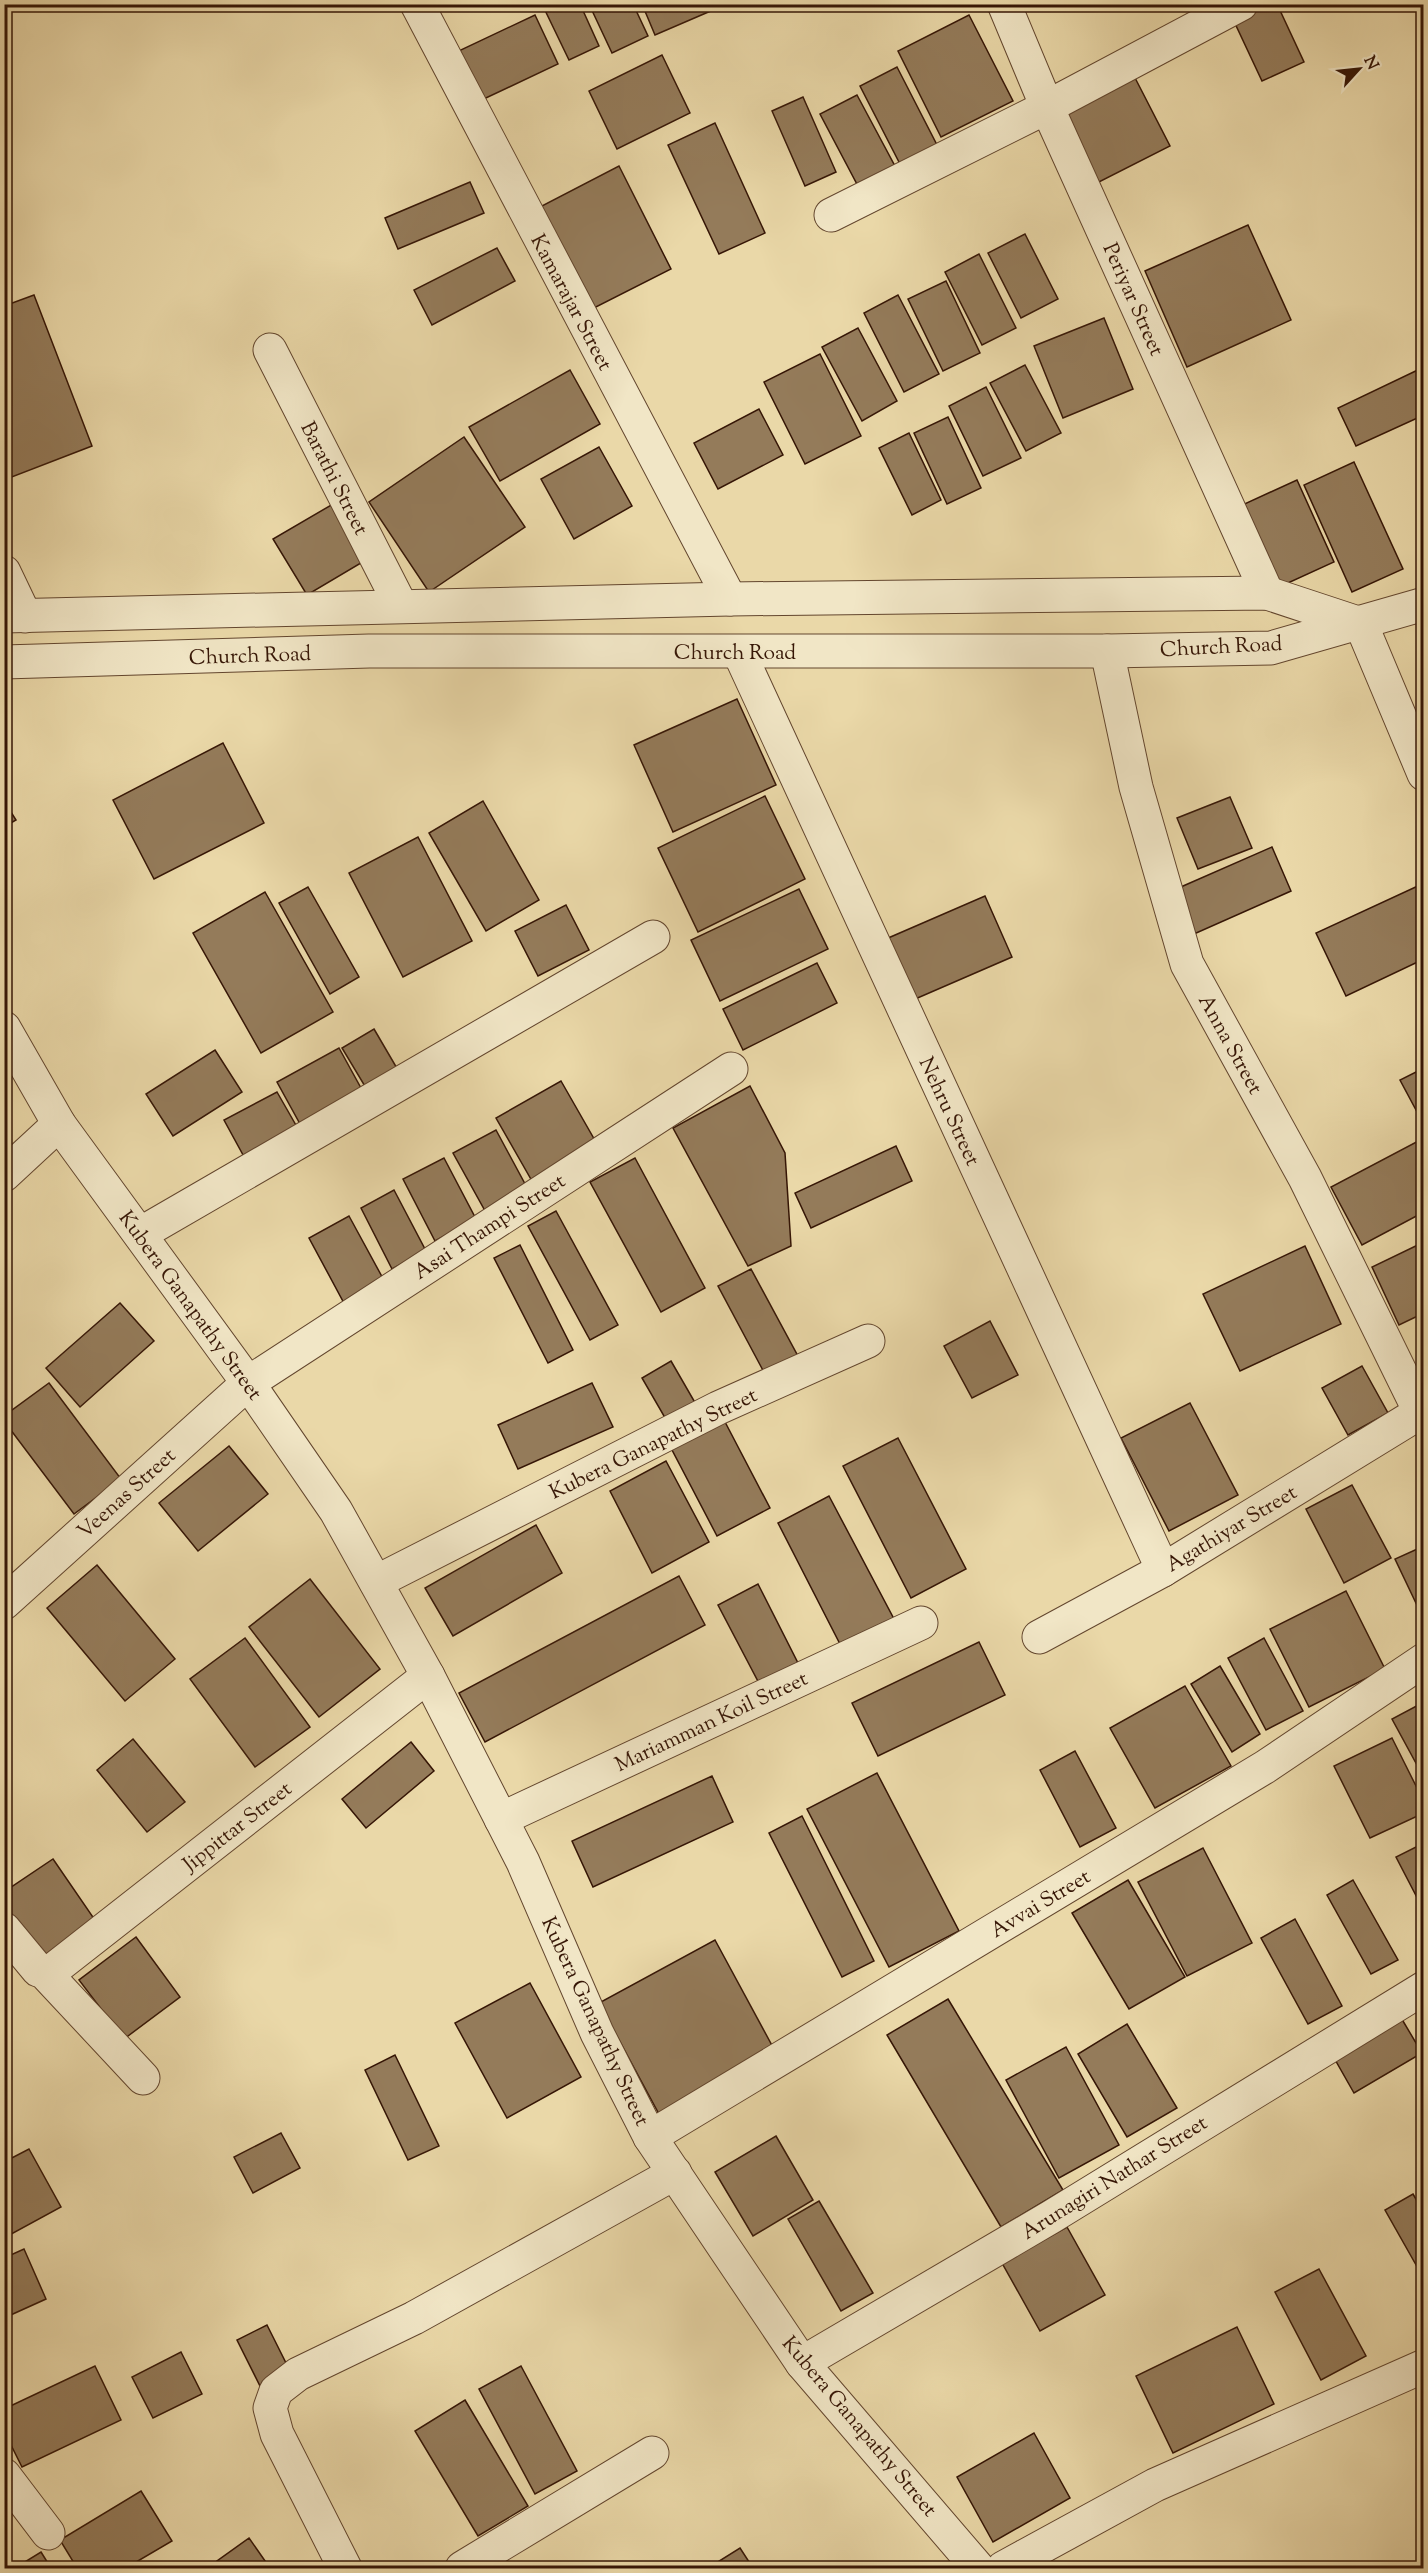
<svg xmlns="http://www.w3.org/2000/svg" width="1428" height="2573" font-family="'Sorts Mill Goudy',serif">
<rect width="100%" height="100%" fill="#ead8a8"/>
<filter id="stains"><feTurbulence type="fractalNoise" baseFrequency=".00333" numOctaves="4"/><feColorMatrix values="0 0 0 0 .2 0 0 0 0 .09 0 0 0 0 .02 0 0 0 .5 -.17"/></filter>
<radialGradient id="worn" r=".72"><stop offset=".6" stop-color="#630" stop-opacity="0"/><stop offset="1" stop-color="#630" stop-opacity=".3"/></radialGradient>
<g fill="#947b5a" stroke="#361606" stroke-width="1.5">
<path d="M542,4H580L599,46L569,60Z"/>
<path d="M589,4H633L648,36L612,53Z"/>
<path d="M642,4H711L713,10L655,35Z"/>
<path d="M1257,4H1277L1304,62L1262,81L1232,17Z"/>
<path d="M535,15L558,64L471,105L448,56Z"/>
<path d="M969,15L1013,101L941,137L898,51Z"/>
<path d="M662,55L690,113L617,149L589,91Z"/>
<path d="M897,67L937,145L900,164L860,86Z"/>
<path d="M1132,72L1170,146L1093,185L1055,111Z"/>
<path d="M857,95L896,168L859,188L820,114Z"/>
<path d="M803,97L836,172L805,186L772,111Z"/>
<path d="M715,123L765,233L719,254L668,145Z"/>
<path d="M619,166L671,269L588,311L536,209Z"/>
<path d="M470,182L484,213L398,249L385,218Z"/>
<path d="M1248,225L1291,320L1187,367L1145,271Z"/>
<path d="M1025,234L1058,299L1021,318L988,253Z"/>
<path d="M497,248L515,281L432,325L414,290Z"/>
<path d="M979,254L1016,328L982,345L945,272Z"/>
<path d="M946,281L980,353L943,371L908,299Z"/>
<path d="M34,295L92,446L4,480V306Z"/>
<path d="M898,295L939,374L904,392L864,313Z"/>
<path d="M1104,318L1133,389L1063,418L1034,346Z"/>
<path d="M858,328L897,401L862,421L822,347Z"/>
<path d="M820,354L861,436L805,464L764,382Z"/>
<path d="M1025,365L1061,433L1026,451L990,383Z"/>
<path d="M1424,367V415L1356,446L1338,408Z"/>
<path d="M570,370L600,424L500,481L469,427Z"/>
<path d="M986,387L1021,458L983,476L949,406Z"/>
<path d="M759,409L783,455L718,489L694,443Z"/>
<path d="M948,417L981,488L947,504L914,433Z"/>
<path d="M909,433L941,500L912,515L879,448Z"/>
<path d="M464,437L525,527L429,592L369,502Z"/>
<path d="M599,447L632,506L574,539L541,479Z"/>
<path d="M1354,462L1403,569L1352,592L1304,485Z"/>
<path d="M1297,480L1334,562L1277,588L1240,506Z"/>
<path d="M333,504L366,560L307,595L273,539Z"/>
<path d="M737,699L776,785L673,832L634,745Z"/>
<path d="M223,743L264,823L154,879L113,800Z"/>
<path d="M765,796L805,879L698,932L658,848Z"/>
<path d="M1230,797L1252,848L1198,869L1177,818Z"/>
<path d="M4,801L16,820L4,827Z"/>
<path d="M483,801L539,900L486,931L429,833Z"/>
<path d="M418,837L472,941L403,977L349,873Z"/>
<path d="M1272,847L1291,891L1194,934L1174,890Z"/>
<path d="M1420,885L1424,891V959L1346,996L1316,933Z"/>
<path d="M308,887L359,977L330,994L279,903Z"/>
<path d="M799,889L828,949L720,1001L691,940Z"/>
<path d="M265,892L333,1012L261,1053L193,933Z"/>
<path d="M985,896L1012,957L906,1003L879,942Z"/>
<path d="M566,905L589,950L538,976L515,931Z"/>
<path d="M817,963L837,1003L743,1050L723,1009Z"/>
<path d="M374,1029L398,1070L366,1088L342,1048Z"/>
<path d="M339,1048L367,1099L305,1133L277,1082Z"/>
<path d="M215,1050L242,1092L173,1136L146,1094Z"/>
<path d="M1424,1068V1125L1400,1080Z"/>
<path d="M561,1081L597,1144L532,1181L496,1118Z"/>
<path d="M750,1086L785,1153L791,1246L748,1266L673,1128Z"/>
<path d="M277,1092L301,1134L248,1164L224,1120Z"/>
<path d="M496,1130L531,1195L489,1218L453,1153Z"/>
<path d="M1424,1138V1212L1362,1245L1331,1187Z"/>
<path d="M896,1146L912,1181L811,1228L795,1193Z"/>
<path d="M444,1158L476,1219L435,1241L403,1179Z"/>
<path d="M635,1158L705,1288L661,1312L590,1182Z"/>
<path d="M394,1190L426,1251L392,1269L361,1208Z"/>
<path d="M556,1211L618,1325L590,1340L528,1226Z"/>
<path d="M349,1216L386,1284L345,1305L309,1238Z"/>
<path d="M1424,1242V1313L1399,1325L1372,1267Z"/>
<path d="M520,1245L573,1350L548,1363L494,1258Z"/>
<path d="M1305,1246L1341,1324L1240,1371L1203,1294Z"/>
<path d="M751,1269L799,1358L766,1376L718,1286Z"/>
<path d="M120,1303L154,1341L80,1407L46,1368Z"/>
<path d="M990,1321L1018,1375L972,1398L944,1346Z"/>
<path d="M671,1361L697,1406L668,1423L642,1378Z"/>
<path d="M1362,1366L1388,1413L1348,1435L1322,1388Z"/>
<path d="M49,1383L121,1479L74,1514L4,1421V1416Z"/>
<path d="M592,1383L613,1427L518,1469L498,1425Z"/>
<path d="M1190,1403L1238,1495L1169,1531L1121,1438Z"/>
<path d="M724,1420L770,1508L717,1536L671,1448Z"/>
<path d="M898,1438L966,1569L911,1598L843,1466Z"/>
<path d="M229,1446L268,1494L198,1551L159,1503Z"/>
<path d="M666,1461L709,1542L652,1573L610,1491Z"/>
<path d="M1352,1485L1391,1558L1344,1583L1306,1509Z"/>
<path d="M829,1496L894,1619L841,1646L778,1523Z"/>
<path d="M536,1525L562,1573L453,1636L425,1588Z"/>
<path d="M1424,1546V1620L1395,1559Z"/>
<path d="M97,1565L175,1659L125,1701L47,1608Z"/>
<path d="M679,1576L705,1625L485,1742L459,1693Z"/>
<path d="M310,1579L380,1669L319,1717L249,1627Z"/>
<path d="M758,1584L800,1667L761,1687L718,1605Z"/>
<path d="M1346,1591L1385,1669L1309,1707L1270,1629Z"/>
<path d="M245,1638L310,1727L255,1767L190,1679Z"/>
<path d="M1264,1638L1303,1711L1266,1730L1228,1658Z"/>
<path d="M979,1642L1005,1695L878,1756L852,1703Z"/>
<path d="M1220,1666L1260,1734L1232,1752L1191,1684Z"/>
<path d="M1185,1686L1231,1766L1155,1808L1110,1728Z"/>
<path d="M1424,1702V1761L1417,1765L1392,1719Z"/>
<path d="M1392,1738L1424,1802V1813L1370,1838L1334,1766Z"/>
<path d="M133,1739L185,1802L147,1832L97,1770Z"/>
<path d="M411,1742L434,1771L366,1828L342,1799Z"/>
<path d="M1075,1751L1116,1828L1080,1847L1040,1770Z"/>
<path d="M877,1773L959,1931L889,1967L807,1809Z"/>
<path d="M712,1776L733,1822L593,1887L572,1841Z"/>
<path d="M802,1816L874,1961L842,1977L769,1833Z"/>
<path d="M1424,1843V1911L1396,1857Z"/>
<path d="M1203,1848L1252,1943L1187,1976L1138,1882Z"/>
<path d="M53,1859L97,1923L41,1963L4,1911V1892Z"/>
<path d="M1128,1880L1185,1977L1129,2009L1072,1913Z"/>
<path d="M1353,1880L1398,1960L1371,1974L1327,1895Z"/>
<path d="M1295,1919L1342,2006L1308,2024L1261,1938Z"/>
<path d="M136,1937L180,1997L124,2039L79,1980Z"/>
<path d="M715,1940L775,2051L659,2114L599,2003Z"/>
<path d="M530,1983L581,2077L507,2118L455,2023Z"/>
<path d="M948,1999L1063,2190L1001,2227L887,2035Z"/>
<path d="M1400,2016L1422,2053L1354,2093L1333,2056Z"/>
<path d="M1127,2024L1177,2108L1127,2137L1078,2054Z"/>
<path d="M1066,2047L1119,2145L1059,2178L1006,2080Z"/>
<path d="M395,2055L439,2146L408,2160L365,2070Z"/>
<path d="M281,2133L300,2168L253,2193L234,2157Z"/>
<path d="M776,2136L813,2200L753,2236L715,2172Z"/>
<path d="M29,2149L61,2207L4,2238V2162Z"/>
<path d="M1413,2194L1424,2213V2279L1385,2210Z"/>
<path d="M819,2201L873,2293L841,2311L788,2219Z"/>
<path d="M1067,2227L1105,2295L1040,2331L1002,2263Z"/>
<path d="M24,2249L46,2299L4,2318V2258Z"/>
<path d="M1319,2269L1366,2356L1321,2380L1275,2292Z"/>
<path d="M267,2325L292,2375L262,2390L237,2340Z"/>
<path d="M1237,2327L1274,2404L1173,2453L1136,2376Z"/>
<path d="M181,2352L202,2394L153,2418L132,2377Z"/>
<path d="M95,2366L121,2420L22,2467L4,2431V2409Z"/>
<path d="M521,2366L577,2471L535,2494L479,2389Z"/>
<path d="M465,2400L528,2506L478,2536L415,2431Z"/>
<path d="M1034,2433L1070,2498L993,2542L957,2477Z"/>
<path d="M141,2491L172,2541L126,2568H77L60,2540Z"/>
<path d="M249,2538L270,2568H222L217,2561Z"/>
<path d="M740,2548L753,2568H708Z"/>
<path d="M41,2552L51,2568H15Z"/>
</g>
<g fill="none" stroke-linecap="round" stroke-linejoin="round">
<g stroke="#63462e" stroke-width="35">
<g id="minor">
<path d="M417,4L730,599"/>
<path d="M1004,4L1047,107L1267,593"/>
<path d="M831,215L1047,107L1241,4"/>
<path d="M270,350L401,606"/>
<path d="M4,572L25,616"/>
<path d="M4,616L730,599L1267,593L1361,624"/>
<path d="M1361,624L1424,774"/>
<path d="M1107,651L1136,787L1187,964L1305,1178L1424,1420"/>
<path d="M739,652L1163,1570"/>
<path d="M4,662L369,651H1107L1271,648L1424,604"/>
<path d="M4,1028L59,1124L248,1383L336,1511L428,1676L523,1862L597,2033L650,2137L802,2363L978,2568"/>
<path d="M4,1175L59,1124"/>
<path d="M140,1234L653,937"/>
<path d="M376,1582L718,1408L868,1341"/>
<path d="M4,1603L248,1383L731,1069"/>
<path d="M1039,1637L1163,1570L1424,1410"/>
<path d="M501,1819L921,1623"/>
<path d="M4,1929L38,1970L44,1972L143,2078"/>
<path d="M44,1972L54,1969L428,1676"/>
<path d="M650,2137L1265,1767L1424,1660"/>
<path d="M802,2363L1051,2217L1424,1988"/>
<path d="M4,2475L48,2533"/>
<path d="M345,2568L277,2434L270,2408L276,2391L298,2374L414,2318L675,2173"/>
<path d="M462,2568L652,2453"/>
<path d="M1003,2568L1155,2485L1424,2366"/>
</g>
</g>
<use href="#minor" stroke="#f1e6c6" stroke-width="33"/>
</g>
<g text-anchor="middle" stroke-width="5" stroke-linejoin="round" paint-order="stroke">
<g font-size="21" fill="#361606" stroke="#f1e6c6">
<text transform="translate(1134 299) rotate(66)" y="7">Periyar Street</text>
<text transform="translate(572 302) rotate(62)" y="7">Kamarajar Street</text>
<text transform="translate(335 478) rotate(63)" y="7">Barathi Street</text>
<text transform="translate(1221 646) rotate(-3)" y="7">Church Road</text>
<text x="735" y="659">Church Road</text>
<text transform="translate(250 655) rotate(-2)" y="7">Church Road</text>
<text transform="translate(1231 1044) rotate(61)" y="7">Anna Street</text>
<text transform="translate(950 1111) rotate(65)" y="7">Nehru Street</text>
<text transform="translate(489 1226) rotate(-33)" y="7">Asai Thampi Street</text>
<text transform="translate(191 1305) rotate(54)" y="7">Kubera Ganapathy Street</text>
<text transform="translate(653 1443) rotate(-26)" y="7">Kubera Ganapathy Street</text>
<text transform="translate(126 1493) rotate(-42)" y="7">Veenas Street</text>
<text transform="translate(1231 1528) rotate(-31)" y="7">Agathiyar Street</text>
<text transform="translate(711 1721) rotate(-25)" y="7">Mariamman Koil Street</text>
<text transform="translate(237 1826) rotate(-38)" y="7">Jippittar Street</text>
<text transform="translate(1040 1903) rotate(-31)" y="7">Avvai Street</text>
<text transform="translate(596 2021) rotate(65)" y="7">Kubera Ganapathy Street</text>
<text transform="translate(1114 2177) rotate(-32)" y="7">Arunagiri Nathar Street</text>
<text transform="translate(860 2426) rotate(50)" y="7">Kubera Ganapathy Street</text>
</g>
</g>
<rect width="1428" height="2573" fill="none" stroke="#ead8a8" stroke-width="24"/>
<rect x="6" y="6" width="1416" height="2561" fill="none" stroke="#361606" stroke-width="3"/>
<rect x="12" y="12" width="1404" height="2549" fill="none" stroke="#361606" stroke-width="1.5"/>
<g transform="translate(1359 69) rotate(63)" stroke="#f1e6c6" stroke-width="4.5" paint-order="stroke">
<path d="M0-4.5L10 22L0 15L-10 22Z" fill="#361606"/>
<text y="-9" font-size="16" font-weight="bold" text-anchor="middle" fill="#361606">N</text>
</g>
<rect width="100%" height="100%" filter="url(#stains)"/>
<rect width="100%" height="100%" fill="url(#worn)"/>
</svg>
